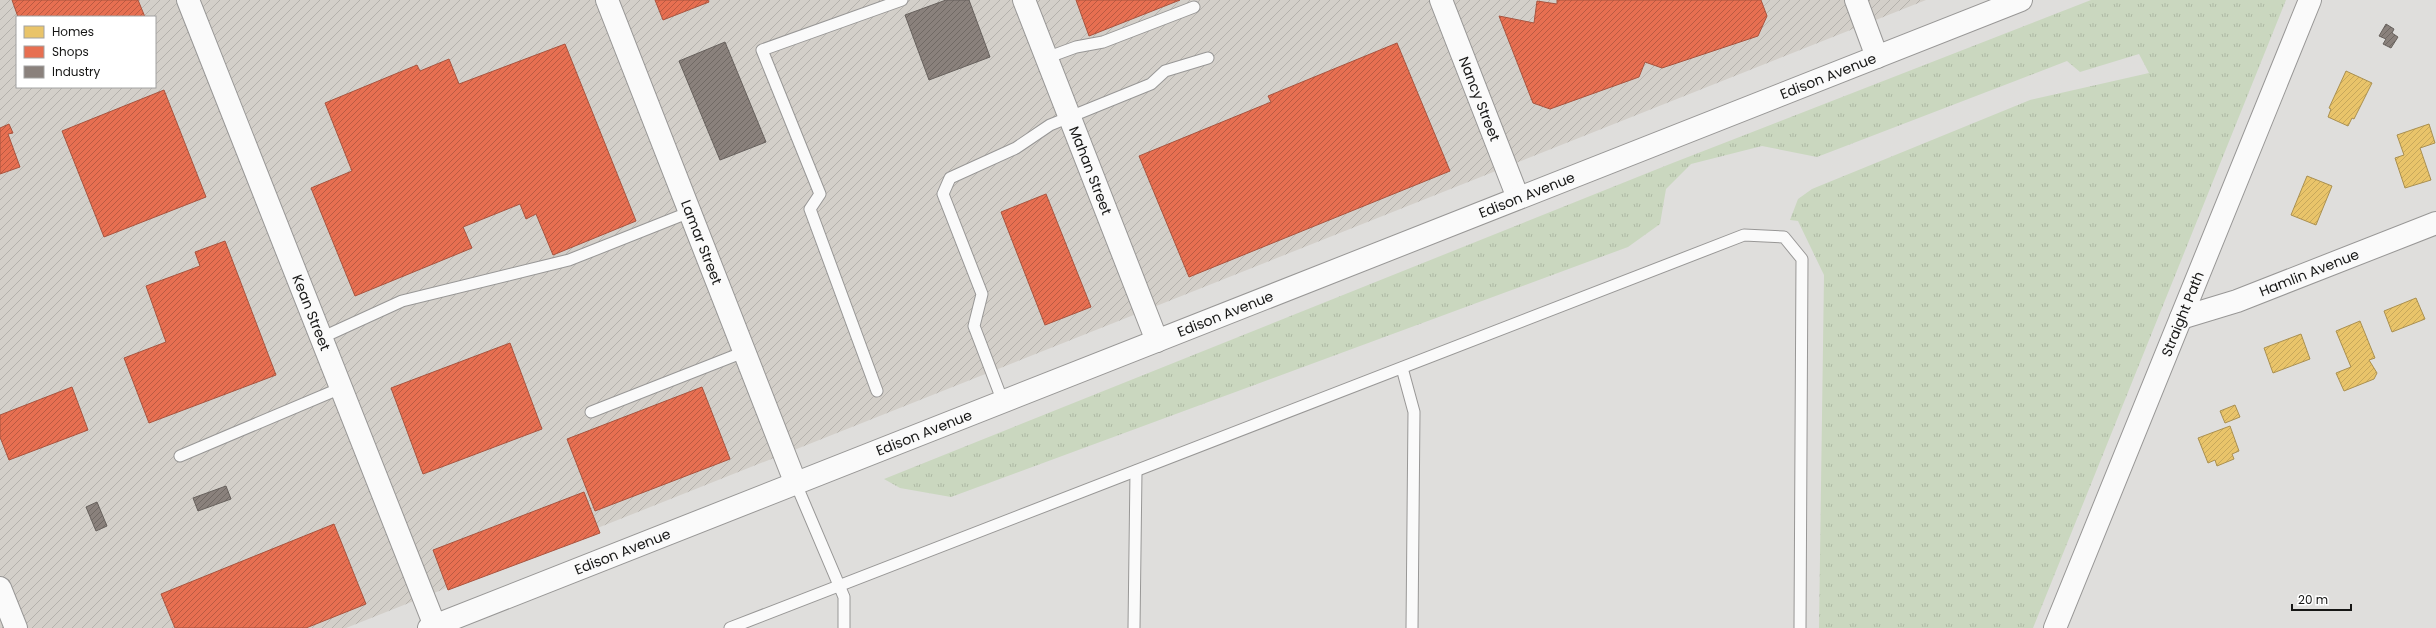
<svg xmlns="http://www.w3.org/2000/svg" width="2436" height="628" font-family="Poppins,sans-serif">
<defs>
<pattern id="industrial-furrows" width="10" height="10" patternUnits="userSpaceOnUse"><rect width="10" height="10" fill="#d3cfc9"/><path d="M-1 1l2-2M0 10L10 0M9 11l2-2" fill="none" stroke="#b4b1ac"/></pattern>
<pattern id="grass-tufts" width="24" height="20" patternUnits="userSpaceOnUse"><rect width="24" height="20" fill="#cad7bf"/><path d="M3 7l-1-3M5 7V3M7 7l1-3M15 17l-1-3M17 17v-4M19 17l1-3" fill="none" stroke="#adb8a3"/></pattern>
<pattern id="homes-hatch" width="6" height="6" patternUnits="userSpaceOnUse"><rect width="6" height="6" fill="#e9c46a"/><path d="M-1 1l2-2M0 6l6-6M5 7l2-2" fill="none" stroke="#c7a85b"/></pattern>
<pattern id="shops-hatch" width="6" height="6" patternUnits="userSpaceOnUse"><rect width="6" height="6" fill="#e76f51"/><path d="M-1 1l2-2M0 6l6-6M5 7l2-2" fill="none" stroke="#ba5a42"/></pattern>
<pattern id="industry-hatch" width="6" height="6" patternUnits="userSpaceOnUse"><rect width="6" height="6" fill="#8a817c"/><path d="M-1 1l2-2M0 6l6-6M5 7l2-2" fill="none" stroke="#706964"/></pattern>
</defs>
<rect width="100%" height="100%" fill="#dfdedc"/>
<path fill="url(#industrial-furrows)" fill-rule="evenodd" d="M0,0H1926L346,628H0ZM17,17H155V87H17Z"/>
<path fill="url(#grass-tufts)" d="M2091,0H2286L2033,628H1819L1824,275L1798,221L1790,220L1798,199L1812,189L2030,100L2149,73L2139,54L2080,72L2067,61L1817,157L1762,146L1691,164L1666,189L1660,224L1628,247L951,497L900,488L884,479L1670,164Z"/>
<g fill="url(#homes-hatch)" stroke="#aa9050">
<path d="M2346,71L2372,83L2354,119L2352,118L2348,126L2328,117L2331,109L2329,108Z"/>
<path d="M2429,124L2435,143L2420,148L2431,180L2405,188L2395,158L2404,155L2397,135Z"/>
<path d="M2307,176L2332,186L2316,225L2291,215Z"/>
<path d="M2416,298L2425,319L2392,332L2384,311Z"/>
<path d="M2360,321L2375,358L2369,360L2377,373L2374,379L2344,391L2336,373L2351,367L2336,331Z"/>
<path d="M2301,334L2310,359L2273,373L2264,348Z"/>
<path d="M2235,405L2240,417L2225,423L2220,411Z"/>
<path d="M2230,426L2239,451L2232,454L2234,459L2217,466L2215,460L2208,463L2198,438Z"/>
</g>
<g fill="url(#shops-hatch)" stroke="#a8543f">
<path d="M12,0H138L145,17H18Z"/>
<path d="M655,0H708L709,2L663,20Z"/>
<path d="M1076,0H1180L1089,36Z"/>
<path d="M1557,0H1761L1767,16L1758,36L1662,68L1645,62L1639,77L1550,109L1533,103L1499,16L1534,23L1537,1L1557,4Z"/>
<path d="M1397,43L1450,171L1189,277L1139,156L1271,102L1268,96Z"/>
<path d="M565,44L636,221L553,255L536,214L526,219L520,204L463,227L472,248L355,296L311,188L352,171L325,103L417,65L420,71L449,59L459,84Z"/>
<path d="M164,90L206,197L104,237L62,131Z"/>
<path d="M9,124L13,133L8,134L20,167L0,174V128Z"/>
<path d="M1046,194L1091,307L1045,325L1001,212Z"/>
<path d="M225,241L276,375L149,423L124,358L166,342L146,286L200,266L195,252Z"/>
<path d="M510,343L542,429L423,474L391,388Z"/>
<path d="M72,387L88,430L9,460L0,437V415Z"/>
<path d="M702,387L730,459L595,511L567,439Z"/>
<path d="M584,492L600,533L448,590L433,550Z"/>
<path d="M334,524L366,604L306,628H175L161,594Z"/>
</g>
<g fill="url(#industry-hatch)" stroke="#67615d">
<path d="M946,0H969L990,57L929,80L905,15Z"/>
<path d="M2386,24L2394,29L2392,33L2398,37L2391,48L2383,44L2386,39L2379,36Z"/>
<path d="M725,42L766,142L720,160L679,61Z"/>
<path d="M226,486L231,499L198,511L193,498Z"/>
<path d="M97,502L107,526L96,531L86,507Z"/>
</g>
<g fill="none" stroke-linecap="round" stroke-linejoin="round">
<g stroke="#989796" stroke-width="13">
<g id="lane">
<path d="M1046,58L1076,47L1103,42L1194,7"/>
<path d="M321,338L402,301L569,260L690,212"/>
<path d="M1402,368L1414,412L1412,628"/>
<path d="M877,391L810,209L820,194L762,50L902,0"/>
<path d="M1003,402L974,326L982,294L943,194L950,178L1016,148L1050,125L1151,84L1165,71L1208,58"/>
<path d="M591,412L744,352"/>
<path d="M180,456L341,388"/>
<path d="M796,484L844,597V628"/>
<path d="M730,628L1744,235L1784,237L1802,259L1800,628"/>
<path d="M1134,628L1136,471"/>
</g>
</g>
<g stroke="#989796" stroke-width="24">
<g id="street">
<path id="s1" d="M188,0L435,626"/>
<path id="s2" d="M607,0L796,484"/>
<path id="s3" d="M1024,0L1157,341"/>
<path id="s4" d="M1441,0L1518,198"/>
<path d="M1856,0L1877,57"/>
<path id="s5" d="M2181,318L2237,301L2436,223"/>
<path d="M0,588L16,628"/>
</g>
</g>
<g stroke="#989796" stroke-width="24">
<g id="secondary">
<path id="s6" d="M429,628L2021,0"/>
<path id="s7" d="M2055,628L2310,0"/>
</g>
</g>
<use href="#lane" stroke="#fafafa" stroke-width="11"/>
<use href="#street" stroke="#fafafa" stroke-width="22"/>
<use href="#secondary" stroke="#fafafa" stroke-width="22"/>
</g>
<g text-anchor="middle" stroke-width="4" stroke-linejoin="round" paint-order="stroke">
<g font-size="14" fill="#161615" stroke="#fff">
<text dy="5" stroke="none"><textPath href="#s6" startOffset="1504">Edison Avenue</textPath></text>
<text dy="5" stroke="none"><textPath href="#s4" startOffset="106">Nancy Street</textPath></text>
<text dy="5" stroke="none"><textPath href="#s3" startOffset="183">Mahan Street</textPath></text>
<text dy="5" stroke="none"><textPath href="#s6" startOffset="1180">Edison Avenue</textPath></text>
<text dy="5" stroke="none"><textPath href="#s2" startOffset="260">Lamar Street</textPath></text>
<text dy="5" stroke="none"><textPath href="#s5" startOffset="136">Hamlin Avenue</textPath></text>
<text dy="5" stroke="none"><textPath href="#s1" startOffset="336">Kean Street</textPath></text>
<text dy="5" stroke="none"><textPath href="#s6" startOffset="856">Edison Avenue</textPath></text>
<text dy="5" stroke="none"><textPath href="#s7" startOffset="339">Straight Path</textPath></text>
<text dy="5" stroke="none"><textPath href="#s6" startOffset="532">Edison Avenue</textPath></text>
<text dy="5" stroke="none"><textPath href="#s6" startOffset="208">Edison Avenue</textPath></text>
</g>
</g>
<rect x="16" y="16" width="140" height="72" fill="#ffffff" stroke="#a2a2a1"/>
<rect x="24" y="26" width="20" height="12" fill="#e9c46a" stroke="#a2a2a1"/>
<text x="52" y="36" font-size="12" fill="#161615">Homes</text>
<rect x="24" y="46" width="20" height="12" fill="#e76f51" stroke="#a2a2a1"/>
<text x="52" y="56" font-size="12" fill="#161615">Shops</text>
<rect x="24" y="66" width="20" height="12" fill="#8a817c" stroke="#a2a2a1"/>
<text x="52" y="76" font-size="12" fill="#161615">Industry</text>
<path d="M2292 604v6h59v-6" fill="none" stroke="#161615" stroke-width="2"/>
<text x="2298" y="604" font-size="12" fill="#161615" stroke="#ffffff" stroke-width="3" paint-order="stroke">20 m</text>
</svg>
